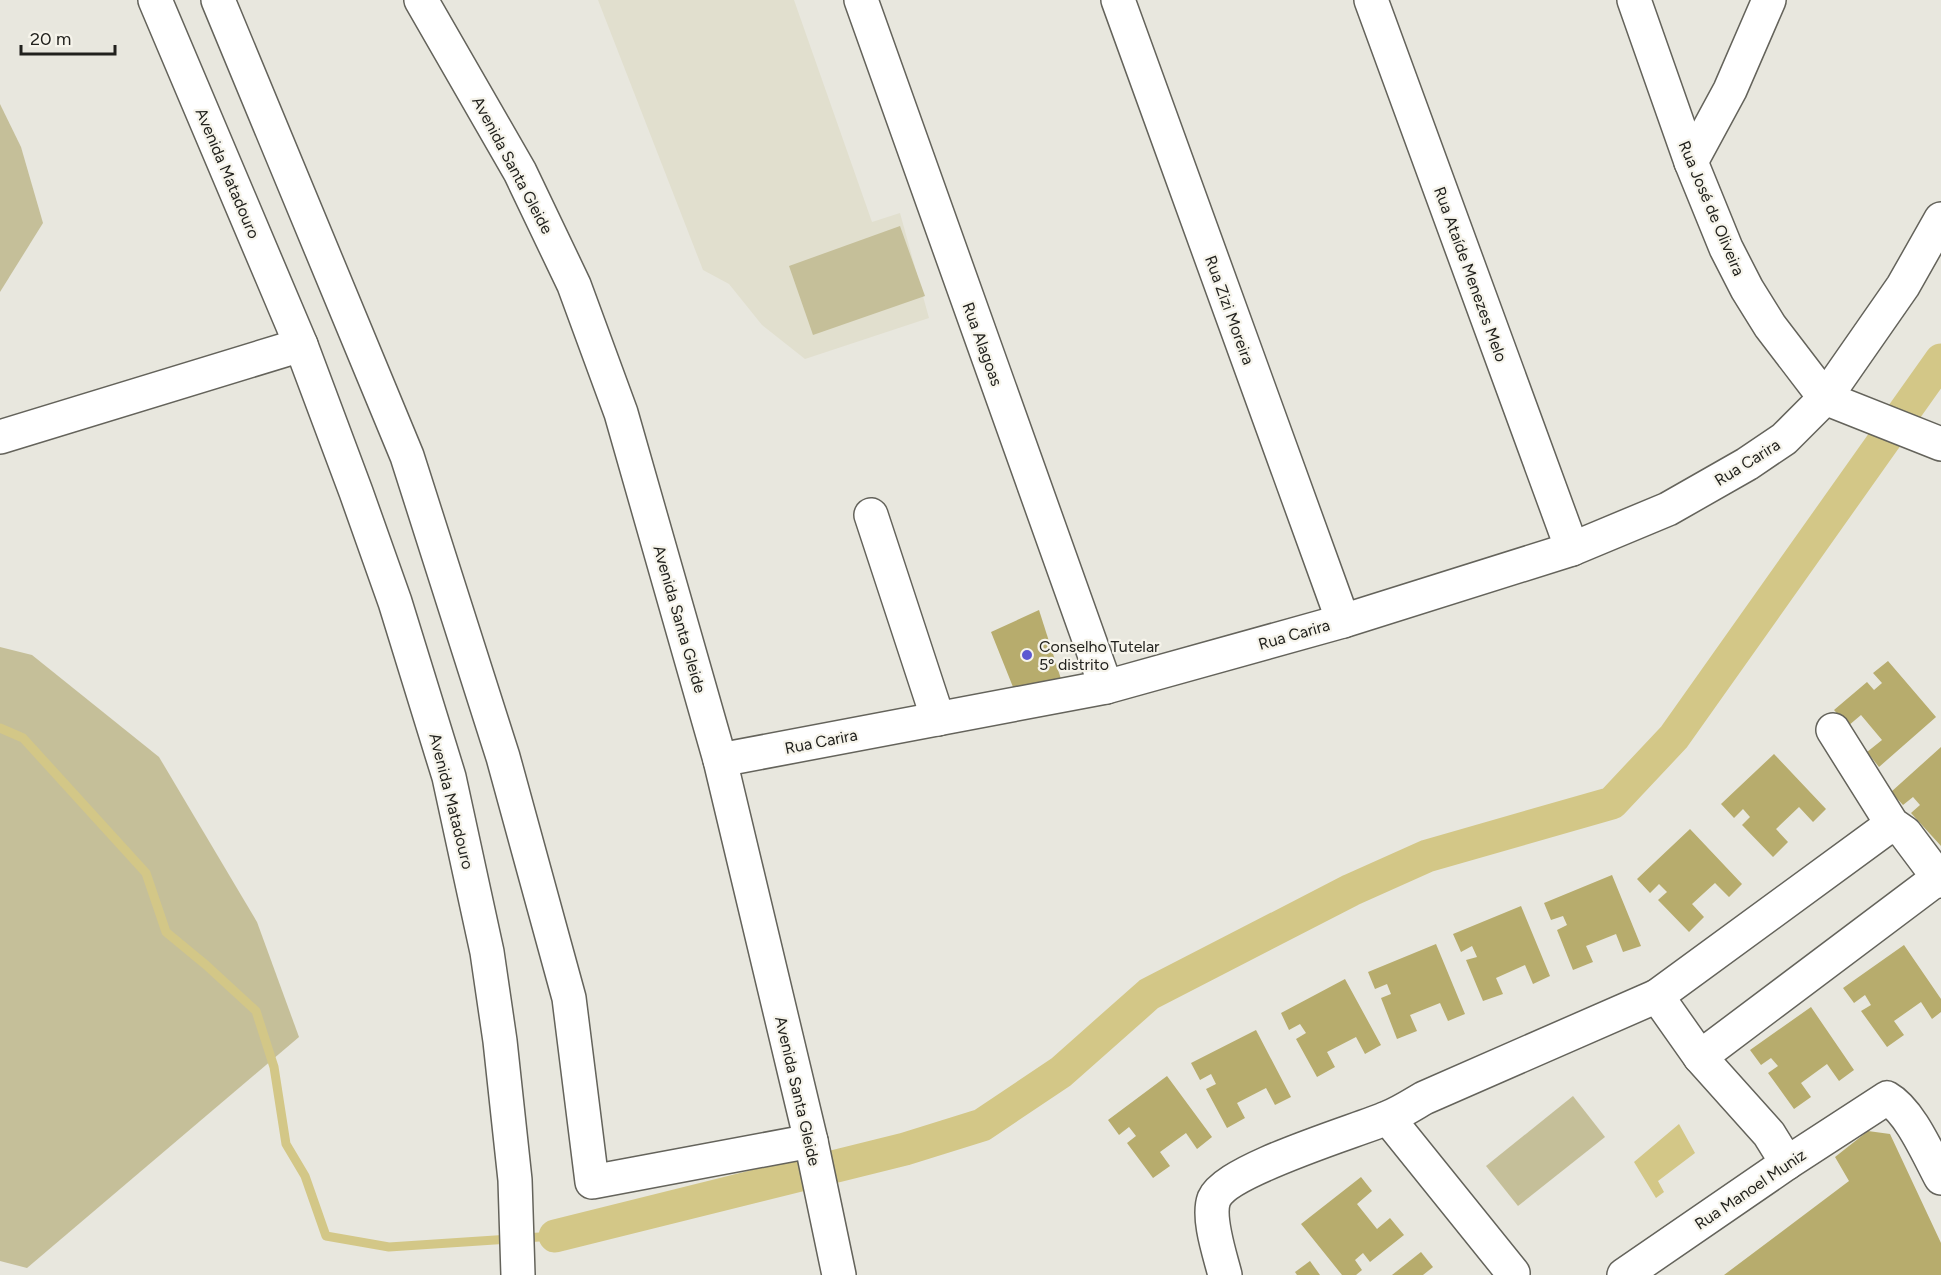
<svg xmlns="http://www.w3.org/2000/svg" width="1941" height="1275" font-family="Figtree,sans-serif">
<rect width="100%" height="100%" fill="#e8e7de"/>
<path fill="#e1dfce" d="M598,0H794L872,222L900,213L929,318L805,359L762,325L729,284L703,270Z"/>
<g fill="#c5bf99">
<path d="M0,104L21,147L43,223L0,292Z"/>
<path d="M900,226L925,296L813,335L789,266Z"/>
<path d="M0,647L32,655L159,757L257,922L299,1037L27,1268L0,1261Z"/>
<path d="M1573,1096L1605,1137L1518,1206L1486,1166Z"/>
</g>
<path fill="#d3c787" d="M1679,1124L1695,1153L1658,1181L1664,1192L1656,1198L1634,1162Z"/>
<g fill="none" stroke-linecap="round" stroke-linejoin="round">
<path stroke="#d3c787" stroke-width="9" d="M0,728L23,738L146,873L166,932L206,965L256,1011L274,1067L286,1144L305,1176L326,1236L389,1247L555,1236"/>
<path stroke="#d3c787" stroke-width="33" d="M555,1236L905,1149L982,1125L1061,1072L1149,994L1351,890L1427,856L1612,803L1674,737L1941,360"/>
</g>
<g fill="#b7ac6d">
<path d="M1039,610L1061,679L1051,689L1013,687L991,632Z"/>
<path d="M1888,661L1936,717L1879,767L1867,752L1882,740L1861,715L1848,726L1834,710L1867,682L1874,690L1882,683L1873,673Z"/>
<path d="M1941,747V846L1911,813L1920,805L1913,797L1903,805L1891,792Z"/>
<path d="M1774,754L1826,809L1813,822L1799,807L1776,829L1788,842L1773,857L1742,825L1750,817L1743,809L1734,818L1721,804Z"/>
<path d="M1690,829L1742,884L1729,897L1715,883L1692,904L1704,917L1689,932L1658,900L1667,892L1659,884L1650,893L1637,879Z"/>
<path d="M1612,875L1641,946L1623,952L1616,934L1586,946L1593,962L1573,970L1557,930L1567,925L1563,916L1551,920L1544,903Z"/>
<path d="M1521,906L1550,976L1533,984L1525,965L1496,978L1503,994L1483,1001L1466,960L1477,957L1472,946L1461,952L1453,934Z"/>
<path d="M1436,944L1465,1014L1448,1021L1440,1003L1410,1015L1417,1031L1397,1039L1381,998L1391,994L1387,984L1375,989L1368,972Z"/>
<path d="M1904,945L1941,999V1012L1932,1019L1921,1002L1894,1021L1904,1035L1887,1047L1861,1011L1871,1005L1865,995L1854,1003L1843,988Z"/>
<path d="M1345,979L1381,1045L1365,1054L1356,1037L1327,1052L1335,1067L1317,1077L1296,1039L1306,1033L1300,1024L1289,1030L1281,1013Z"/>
<path d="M1811,1007L1854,1070L1839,1081L1827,1064L1801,1083L1811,1097L1794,1109L1768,1073L1778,1066L1771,1058L1761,1065L1750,1050Z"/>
<path d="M1256,1030L1291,1097L1275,1105L1266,1088L1237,1103L1245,1118L1227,1128L1206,1089L1216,1084L1211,1074L1200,1080L1191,1063Z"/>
<path d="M1167,1076L1212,1137L1197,1149L1186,1133L1160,1152L1170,1166L1153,1178L1127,1143L1136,1136L1129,1127L1119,1135L1108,1120Z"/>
<path d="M1868,1131L1890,1134L1941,1243V1275H1724L1849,1181L1835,1157Z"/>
<path d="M1361,1177L1372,1191L1357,1204L1377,1229L1390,1218L1404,1235L1370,1262L1363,1253L1355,1260L1362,1270L1356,1275H1342L1301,1224Z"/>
<path d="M1421,1252L1433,1267L1423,1275H1392Z"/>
<path d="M1310,1261L1320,1275H1297L1295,1272Z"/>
</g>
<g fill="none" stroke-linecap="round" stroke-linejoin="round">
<g stroke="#64635b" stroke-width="36">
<g id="minor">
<path d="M218,0L407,456L503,757L569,998L592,1182L811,1141"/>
<path d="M861,0L1106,687"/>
<path d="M1118,0L1343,621"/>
<path d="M1371,0L1572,549"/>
<path d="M1634,0L1691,162L1726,248L1747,289L1770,326L1825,398"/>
<path d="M1691,162L1730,90L1769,0"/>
<path d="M1825,398L1941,444"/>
<path d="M0,437L301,345"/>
<path d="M871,515L938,719"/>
<path d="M1833,730L1892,824L1905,833L1941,881"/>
<path d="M720,760L1106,687L1343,621L1572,549L1668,509L1747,464L1784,439L1825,398L1903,286L1941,219"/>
<path d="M1657,996L1892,824"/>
<path d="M1700,1057L1938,878"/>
<path d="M1388,1118L1513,1273"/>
<path d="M1225,1275C1220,1255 1207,1218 1214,1199C1227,1169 1354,1132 1387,1118C1400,1113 1412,1105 1424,1098L1657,996L1700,1057L1769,1134L1787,1163"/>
<path d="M1624,1275L1787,1163L1887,1098C1910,1111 1928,1154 1941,1178"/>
</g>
</g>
<g stroke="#64635b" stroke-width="36">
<g id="major">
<path d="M155,0L301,345L356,492L395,602L449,777L487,952L500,1041L515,1180L518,1275"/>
<path d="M421,0L520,172L574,285L621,413L720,760L811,1141L839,1275"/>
</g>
</g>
<use href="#minor" stroke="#fff" stroke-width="33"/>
<use href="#major" stroke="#fff" stroke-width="33"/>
</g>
<circle fill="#5c59d1" stroke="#f6f4eb" stroke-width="2" cx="1027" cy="655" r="6"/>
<g text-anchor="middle" stroke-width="4.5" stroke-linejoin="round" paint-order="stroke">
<g font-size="16" fill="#21211d" stroke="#f6f4eb">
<text transform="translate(513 165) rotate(62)" y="6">Avenida Santa Gleide</text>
<text transform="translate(228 173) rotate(67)" y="6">Avenida Matadouro</text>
<text transform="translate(1712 208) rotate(67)" y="6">Rua José de Oliveira</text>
<text transform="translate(1471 274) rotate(70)" y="6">Rua Ataíde Menezes Melo</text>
<text transform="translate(1230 310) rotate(70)" y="6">Rua Zizi Moreira</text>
<text transform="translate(983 344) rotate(70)" y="6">Rua Alagoas</text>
<text transform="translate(1747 462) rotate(-32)" y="6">Rua Carira</text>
<text transform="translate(680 619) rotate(74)" y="6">Avenida Santa Gleide</text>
<text transform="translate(1294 634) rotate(-16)" y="6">Rua Carira</text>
<text transform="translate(821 741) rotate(-11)" y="6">Rua Carira</text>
<text transform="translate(452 801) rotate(76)" y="6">Avenida Matadouro</text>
<text transform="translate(798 1091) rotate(77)" y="6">Avenida Santa Gleide</text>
<text transform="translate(1750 1189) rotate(-34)" y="6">Rua Manoel Muniz</text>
</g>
<g font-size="16" fill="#21211d" stroke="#f6f4eb" text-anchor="start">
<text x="1039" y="652">Conselho Tutelar<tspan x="1039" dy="18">5º distrito</tspan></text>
</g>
</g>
<path d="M21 45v9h94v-9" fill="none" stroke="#21211d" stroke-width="3"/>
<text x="30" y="45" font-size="18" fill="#21211d" stroke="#f6f4eb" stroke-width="4.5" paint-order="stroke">20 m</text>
</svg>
